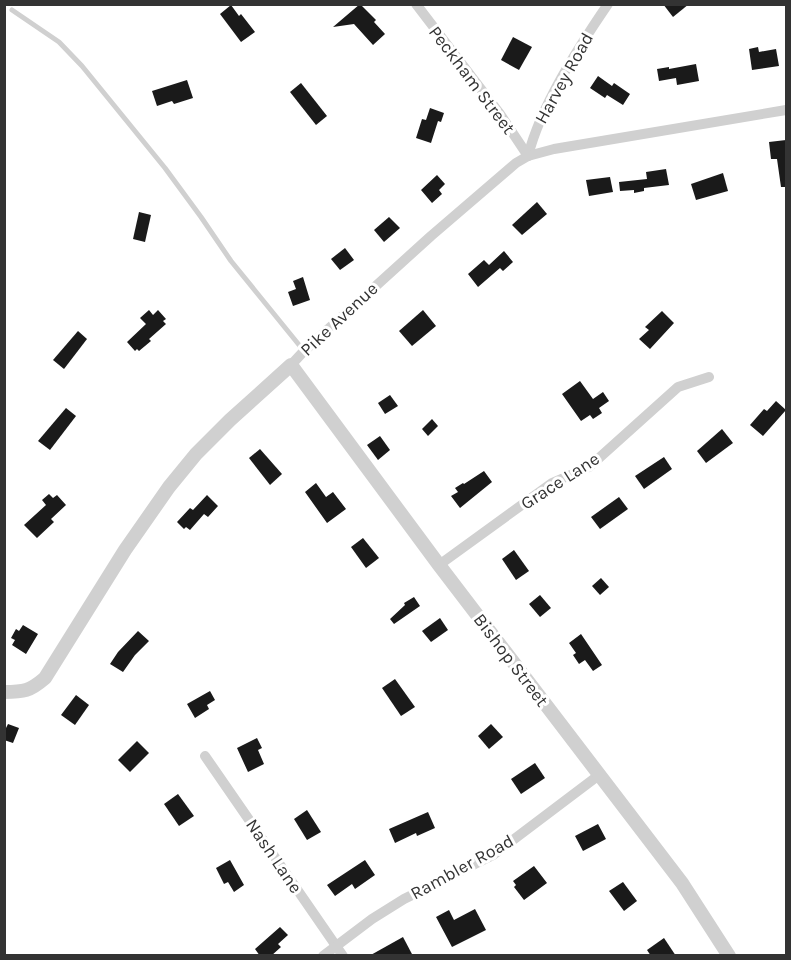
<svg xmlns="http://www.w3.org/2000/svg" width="791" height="960" font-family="Karla,sans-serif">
<rect width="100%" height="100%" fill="#fff"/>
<g fill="#1a1a1a">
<path d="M360,4L376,20L374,22L385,34L373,45L354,24L333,27Z"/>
<path d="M663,4H689L673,17Z"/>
<path d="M231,5L239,16L241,14L255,32L241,42L220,14Z"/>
<path d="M513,37L532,47L519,70L501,60Z"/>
<path d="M758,47L759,52L776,49L779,66L752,70L749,49Z"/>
<path d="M696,64L699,81L677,85L676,78L659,81L657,69L669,67V69Z"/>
<path d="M598,76L612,86L614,83L630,94L623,105L607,95L605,98L590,88Z"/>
<path d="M187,80L193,98L174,104L172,101L157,106L152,91Z"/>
<path d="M301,83L327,116L316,125L290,92Z"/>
<path d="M430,108L444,113L441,122L438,121L431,143L416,138L422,119L426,120Z"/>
<path d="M786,140V187H781L777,159H771L769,142Z"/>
<path d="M666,169L669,185L644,188V191L634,193V190L620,191L619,182L647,179L646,172Z"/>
<path d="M723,173L728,191L696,200L691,184Z"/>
<path d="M437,175L445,184L439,190L442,194L432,203L421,190Z"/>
<path d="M610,177L613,192L589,196L586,180Z"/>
<path d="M537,202L547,214L522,235L512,225Z"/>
<path d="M139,212L151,215L145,242L133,239Z"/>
<path d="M389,217L400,228L384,242L374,230Z"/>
<path d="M345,248L354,260L340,270L331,259Z"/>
<path d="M504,251L513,262L503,271L500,268L478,287L468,274L484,260L489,265Z"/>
<path d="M303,277L310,300L293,306L288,292L296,289L293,281Z"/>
<path d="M149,310L153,315L158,310L166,319L163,321L166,324L149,339L151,341L139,351L137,349L135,351L127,342L146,324L140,318Z"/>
<path d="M423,310L436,326L412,346L399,331Z"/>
<path d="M662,311L674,323L650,349L639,339L649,330L645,327Z"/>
<path d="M78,331L87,339L64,369L53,360Z"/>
<path d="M580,381L593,399L603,392L609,401L599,408L602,413L593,419L590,415L581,421L562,394Z"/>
<path d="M390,395L398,406L385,414L378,403Z"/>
<path d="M776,401L786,410L763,436L750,425L764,409L767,411Z"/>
<path d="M66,408L76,416L50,450L38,441Z"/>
<path d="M432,419L438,426L428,436L422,429Z"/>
<path d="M722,429L733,443L706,463L697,451Z"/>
<path d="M380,436L390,450L378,460L367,445Z"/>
<path d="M260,449L282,474L270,485L249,458Z"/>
<path d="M664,457L672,469L644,489L635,476Z"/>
<path d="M484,471L492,482L460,508L451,496L458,492L455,488L463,483L464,484Z"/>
<path d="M316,483L326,497L333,492L346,509L327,523L305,492Z"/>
<path d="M49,494L53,498L57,495L66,505L51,519L54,522L37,538L24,525L46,505L42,500Z"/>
<path d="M207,495L218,506L208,517L204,514L190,530L186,527L184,529L177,522L190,508L193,510Z"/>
<path d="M619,497L628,509L600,529L591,517Z"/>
<path d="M363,538L379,558L366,568L351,547Z"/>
<path d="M514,550L529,571L516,580L502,559Z"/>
<path d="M601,578L609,587L600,595L592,586Z"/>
<path d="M540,595L551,608L540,617L529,604Z"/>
<path d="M414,597L420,606L394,624L390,619L405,605L404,603Z"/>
<path d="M440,618L448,630L431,642L422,631Z"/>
<path d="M23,625L38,634L26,654L12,645L15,640L11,638L16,629L19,631Z"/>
<path d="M138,631L149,641L135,655L123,672L110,664L118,652Z"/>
<path d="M581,634L602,665L593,671L585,660L579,664L573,655L576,653L569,643Z"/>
<path d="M395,679L415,707L401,716L382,688Z"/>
<path d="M210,691L215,700L207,705L209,709L195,718L187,704Z"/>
<path d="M76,695L89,705L75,725L61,715Z"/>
<path d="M8,724L19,728L13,743L4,740V732Z"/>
<path d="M491,724L503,737L489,749L478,736Z"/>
<path d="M257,738L262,748L258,750L264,764L248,772L237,748Z"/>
<path d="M137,741L149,753L130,772L118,760Z"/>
<path d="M535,763L545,778L521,794L511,779Z"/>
<path d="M178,794L194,816L179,826L164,804Z"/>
<path d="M307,810L321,832L307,840L294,819Z"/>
<path d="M428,812L435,828L417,836L416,833L395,843L389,829Z"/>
<path d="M598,824L606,839L583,851L575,836Z"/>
<path d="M230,860L244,885L234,892L228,882L224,884L216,868Z"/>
<path d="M365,860L375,875L355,889L352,884L335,896L327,885Z"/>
<path d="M534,866L547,883L524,900L514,887L516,885L513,881Z"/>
<path d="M623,882L637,901L624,911L609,891Z"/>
<path d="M475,909L486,930L452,947L436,917L449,910L454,920Z"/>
<path d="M280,927L288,935L278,944L281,947L271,956H260L255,949Z"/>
<path d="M403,937L413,956H369Z"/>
<path d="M664,938L676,956H651L647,950Z"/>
</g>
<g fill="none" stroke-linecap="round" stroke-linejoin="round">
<path stroke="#d0d0d0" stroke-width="5" d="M12,10L59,42L82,66L165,168L201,217L231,261L304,351"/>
<g stroke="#d0d0d0" stroke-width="10">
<path d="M416,4L500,114L528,156"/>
<path d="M528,156C541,105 578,48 608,4"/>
<path d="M291,365L304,351L431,236L516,163L528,156L554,149L786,110"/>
<path d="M439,565L552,483L589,467L678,387L709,377"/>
<path d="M205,756L343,956"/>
<path d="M323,956L372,919L404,899L493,855L599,775"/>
</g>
<path stroke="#d0d0d0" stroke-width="14" d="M4,692C24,692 30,691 45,678L125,550L169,487L196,454L230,420L291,365L439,565L682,883L729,956"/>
</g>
<g text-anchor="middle" stroke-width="6" stroke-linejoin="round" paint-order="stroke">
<g font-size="18" fill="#333" stroke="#fff">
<text transform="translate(564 78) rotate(-61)" y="6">Harvey Road</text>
<text transform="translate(472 80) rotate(53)" y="6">Peckham Street</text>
<text transform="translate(339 319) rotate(-43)" y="6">Pike Avenue</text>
<text transform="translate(560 481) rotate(-33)" y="6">Grace Lane</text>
<text transform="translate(511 660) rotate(53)" y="6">Bishop Street</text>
<text transform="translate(274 856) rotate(56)" y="6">Nash Lane</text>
<text transform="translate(462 867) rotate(-29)" y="6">Rambler Road</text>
</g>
</g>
<rect width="791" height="960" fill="none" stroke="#333333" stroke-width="12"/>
</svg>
